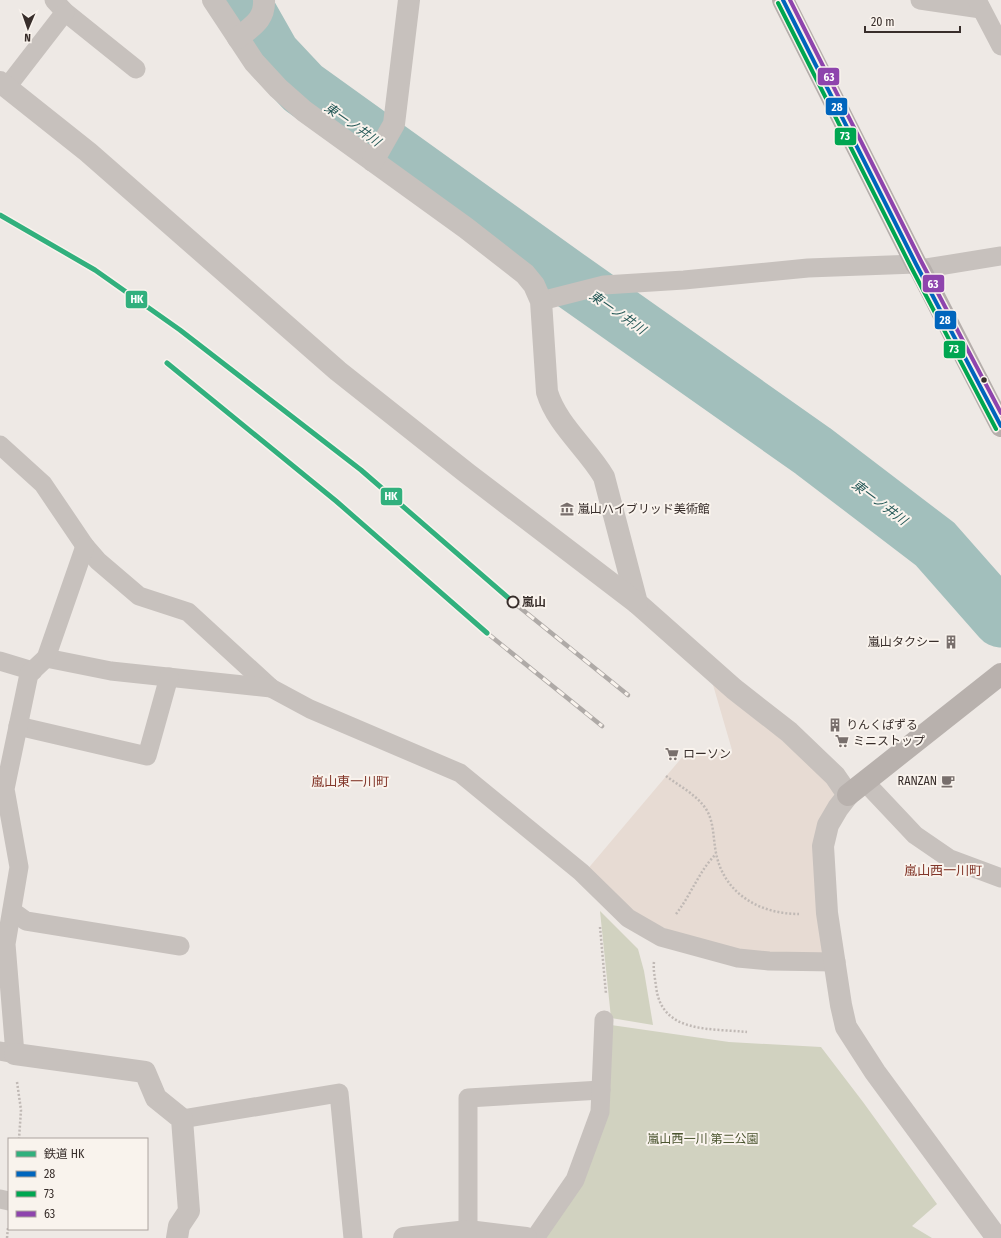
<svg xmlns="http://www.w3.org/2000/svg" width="1001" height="1238" font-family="'Fira Sans Condensed','Noto Sans JP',sans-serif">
<rect width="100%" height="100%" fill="#eee9e5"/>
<g fill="#d1d2c0">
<path d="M600,911L638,949L644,971L653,1025L611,1018Z"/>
<path d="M611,1025L729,1042L821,1047L863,1102L937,1204L912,1226L932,1238H545L580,1186Z"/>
</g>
<path fill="#e7dbd3" d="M711,678L827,780L838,798L824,813L831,958L714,949L629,913L586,871L684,755L732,750Z"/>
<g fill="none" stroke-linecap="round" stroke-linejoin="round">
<path stroke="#a2bfbc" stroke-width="57" d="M243,0L247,11L272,55L303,88L572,281L813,451L935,544L1001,619"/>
<g stroke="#c0b9b5" stroke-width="2.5" stroke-dasharray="2 2" stroke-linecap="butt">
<path d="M666,776C679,786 696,794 706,809C714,821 713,838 716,853C724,894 760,914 799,914"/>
<path d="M676,914C691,895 699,871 716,854"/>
<path d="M600,927L606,994"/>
<path d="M654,962C653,970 655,978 656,986C661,1034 710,1028 747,1032"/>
<path d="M17,1082L21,1110L19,1139"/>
<path d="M7,1238L8,1227"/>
</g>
<g stroke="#c7c1bd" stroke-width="19">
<path d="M54,0L65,12L136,69"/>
<path d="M920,0L981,9"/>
<path d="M977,0L1001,46"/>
<path d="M7,87L65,12"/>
<path d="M920,269L1001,256"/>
<path d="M541,301L604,285L684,280L808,268L916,264"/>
<path d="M0,445L43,484L85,546L98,561L139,596L188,612L271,688L310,709L460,773L581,872L628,918L661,937L738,958L769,961L836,962"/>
<path d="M46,658L111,671L271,688"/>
<path d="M0,661L33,671"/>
<path d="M18,726L147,756L169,677"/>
<path d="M865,782L915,835L950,859L1001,878"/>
<path d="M12,911L26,921L180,946"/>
<path d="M0,1051L15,1054L6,944L19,867L5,789L29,674L46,658L85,546"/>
<path d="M182,1119L339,1093L353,1238"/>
<path d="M0,1199L9,1201"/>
<path d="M468,1231V1098L601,1090"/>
<path d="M535,1238L575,1180L600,1112L604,1020"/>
</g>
<g stroke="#c7c1bd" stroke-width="22">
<path d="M213,0L254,62L278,88L304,111L466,228L525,274L534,285L541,301L547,392C557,425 587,448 604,477L637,603L734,689L789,732L835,776L848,795L838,808L828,825L823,846L827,913L841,1005L846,1027L875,1072L997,1238"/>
<path d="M238,38C252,26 265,20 264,0"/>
<path d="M0,82L88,152L338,371L468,474L637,603"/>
<path d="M373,161L394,124L409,0"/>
<path d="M15,1054L145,1072L156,1098L182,1119L189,1211L179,1226L177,1238"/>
<path d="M404,1238L468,1231L526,1238"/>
</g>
<path stroke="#b8b1ad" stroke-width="22" d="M848,795L1001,674"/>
<path stroke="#b6afac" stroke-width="22" d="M783,0L916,264L920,269L1001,426"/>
<g stroke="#afaaa7" stroke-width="4.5">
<g id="rail">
<path d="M513,602L628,695"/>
<path d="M487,633L602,726"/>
</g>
</g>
<use href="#rail" stroke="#f9f3ed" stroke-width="3" stroke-dasharray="9" stroke-linecap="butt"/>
<g stroke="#f9f3ed" stroke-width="7">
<path id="bus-1" d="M783,0L916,264L1001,426"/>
</g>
<g stroke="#f9f3ed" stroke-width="7">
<path id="bus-2" d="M778,3L911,267L996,429"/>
</g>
<g stroke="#f9f3ed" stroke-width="7">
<path id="bus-3" d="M790,0L921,261L1001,413"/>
</g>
<use href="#bus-1" stroke="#0065bd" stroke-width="4"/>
<use href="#bus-2" stroke="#00a651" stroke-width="4"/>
<use href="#bus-3" stroke="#8e44ad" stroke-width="4"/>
<g stroke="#f9f3ed" stroke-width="8">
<g id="rail-1">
<path d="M0,215L95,270L180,330L361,470L513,602"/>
<path d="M167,363L336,501L487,633"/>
</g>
</g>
<use href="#rail-1" stroke="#31b07d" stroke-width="5"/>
</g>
<defs>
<g id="museum-bare" transform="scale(1.08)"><path d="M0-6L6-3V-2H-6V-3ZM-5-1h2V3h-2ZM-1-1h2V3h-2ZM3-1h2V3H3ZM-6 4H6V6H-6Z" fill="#786f6c" stroke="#f9f3ed" stroke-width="2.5" paint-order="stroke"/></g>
<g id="building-bare" transform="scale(1.08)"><path d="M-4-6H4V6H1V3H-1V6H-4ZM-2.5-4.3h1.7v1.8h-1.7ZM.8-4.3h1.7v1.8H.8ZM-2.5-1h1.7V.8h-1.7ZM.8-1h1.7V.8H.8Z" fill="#786f6c" stroke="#f9f3ed" stroke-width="2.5" paint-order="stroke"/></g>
<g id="supermarket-bare" transform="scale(1.08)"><path d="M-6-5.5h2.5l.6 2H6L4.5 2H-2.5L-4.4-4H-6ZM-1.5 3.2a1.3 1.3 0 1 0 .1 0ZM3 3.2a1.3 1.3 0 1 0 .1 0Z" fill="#786f6c" stroke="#f9f3ed" stroke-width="2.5" paint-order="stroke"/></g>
<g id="cafe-bare" transform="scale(1.08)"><path d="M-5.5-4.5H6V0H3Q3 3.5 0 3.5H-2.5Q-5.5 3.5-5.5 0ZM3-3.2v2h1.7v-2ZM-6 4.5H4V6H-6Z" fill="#786f6c" stroke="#f9f3ed" stroke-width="2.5" paint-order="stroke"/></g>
</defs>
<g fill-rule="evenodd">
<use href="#museum-bare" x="567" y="509"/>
<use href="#building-bare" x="951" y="642"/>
<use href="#building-bare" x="835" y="725"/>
<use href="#supermarket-bare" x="842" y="741"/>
<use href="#supermarket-bare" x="672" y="754"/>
<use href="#cafe-bare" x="948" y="781"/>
</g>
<circle fill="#382e2b" stroke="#f9f3ed" stroke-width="1.5" cx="984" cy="380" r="3.5"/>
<circle fill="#f9f3ed" stroke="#382e2b" stroke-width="2" cx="513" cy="602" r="5.5"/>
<g text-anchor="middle" stroke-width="4" stroke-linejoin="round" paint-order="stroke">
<g font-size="12" fill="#382e2b" stroke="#f9f3ed" text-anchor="start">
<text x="578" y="513">嵐山ハイブリッド美術館</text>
<text x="940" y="646" text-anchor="end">嵐山タクシー</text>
<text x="846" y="729">りんくぱずる</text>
<text x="853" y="745">ミニストップ</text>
<text x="683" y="758">ローソン</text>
<text x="937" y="785" text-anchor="end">RANZAN</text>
</g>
<g font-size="12" font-weight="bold" fill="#382e2b" stroke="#f9f3ed" text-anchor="start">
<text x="522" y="606">嵐山</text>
</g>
<g font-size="12" fill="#4b5530" stroke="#f9f3ed">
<text x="703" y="1143">嵐山西一川 第二公園</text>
</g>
<g font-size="13" font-style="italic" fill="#235756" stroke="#f9f3ed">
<text transform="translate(353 124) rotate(35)" y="5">東一ノ井川</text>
<text transform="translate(618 312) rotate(35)" y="5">東一ノ井川</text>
<text transform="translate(880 502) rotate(37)" y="5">東一ノ井川</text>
</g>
<g font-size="13" fill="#823629" stroke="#f9f3ed">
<text x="350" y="786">嵐山東一川町</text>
<text x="943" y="875">嵐山西一川町</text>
</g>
</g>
<g stroke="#f9f3ed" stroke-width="1.5">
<rect x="817" y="67" width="23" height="19" rx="4" fill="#8e44ad"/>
<rect x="825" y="97" width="23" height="19" rx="4" fill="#0065bd"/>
<rect x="834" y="127" width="23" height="19" rx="4" fill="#00a651"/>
<rect x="922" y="274" width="23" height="19" rx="4" fill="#8e44ad"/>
<rect x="125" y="290" width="23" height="19" rx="4" fill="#31b07d"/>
<rect x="934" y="310" width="23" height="20" rx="4" fill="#0065bd"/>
<rect x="943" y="340" width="23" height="19" rx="4" fill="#00a651"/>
<rect x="380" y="487" width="23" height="19" rx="4" fill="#31b07d"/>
</g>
<g font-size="11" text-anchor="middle" font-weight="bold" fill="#fff">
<text x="829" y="81">63</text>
<text x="837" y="111">28</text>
<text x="845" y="140">73</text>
<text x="933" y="288">63</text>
<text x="137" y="303">HK</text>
<text x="945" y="324">28</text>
<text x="954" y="353">73</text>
<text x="391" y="500">HK</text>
</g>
<rect x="8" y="1138" width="140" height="92" fill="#f9f3ed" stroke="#aca49f"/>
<rect x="16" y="1151" width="20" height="6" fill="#31b07d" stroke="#aca49f"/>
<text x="44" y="1158" font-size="12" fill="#382e2b">鉄道 HK</text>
<rect x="16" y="1171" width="20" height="6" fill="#0065bd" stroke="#aca49f"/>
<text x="44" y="1178" font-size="12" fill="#382e2b">28</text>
<rect x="16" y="1191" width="20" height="6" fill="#00a651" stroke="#aca49f"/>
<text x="44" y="1198" font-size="12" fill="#382e2b">73</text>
<rect x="16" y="1211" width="20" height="6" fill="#8e44ad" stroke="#aca49f"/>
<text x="44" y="1218" font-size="12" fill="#382e2b">63</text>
<g transform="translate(28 28) rotate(182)" stroke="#f9f3ed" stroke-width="3" paint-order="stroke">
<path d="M0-3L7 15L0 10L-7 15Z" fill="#382e2b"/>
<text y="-6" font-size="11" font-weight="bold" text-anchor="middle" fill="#382e2b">N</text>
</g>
<path d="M865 26v6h95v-6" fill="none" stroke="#382e2b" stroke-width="2"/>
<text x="871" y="26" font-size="12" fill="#382e2b" stroke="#f9f3ed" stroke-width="3" paint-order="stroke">20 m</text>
</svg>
